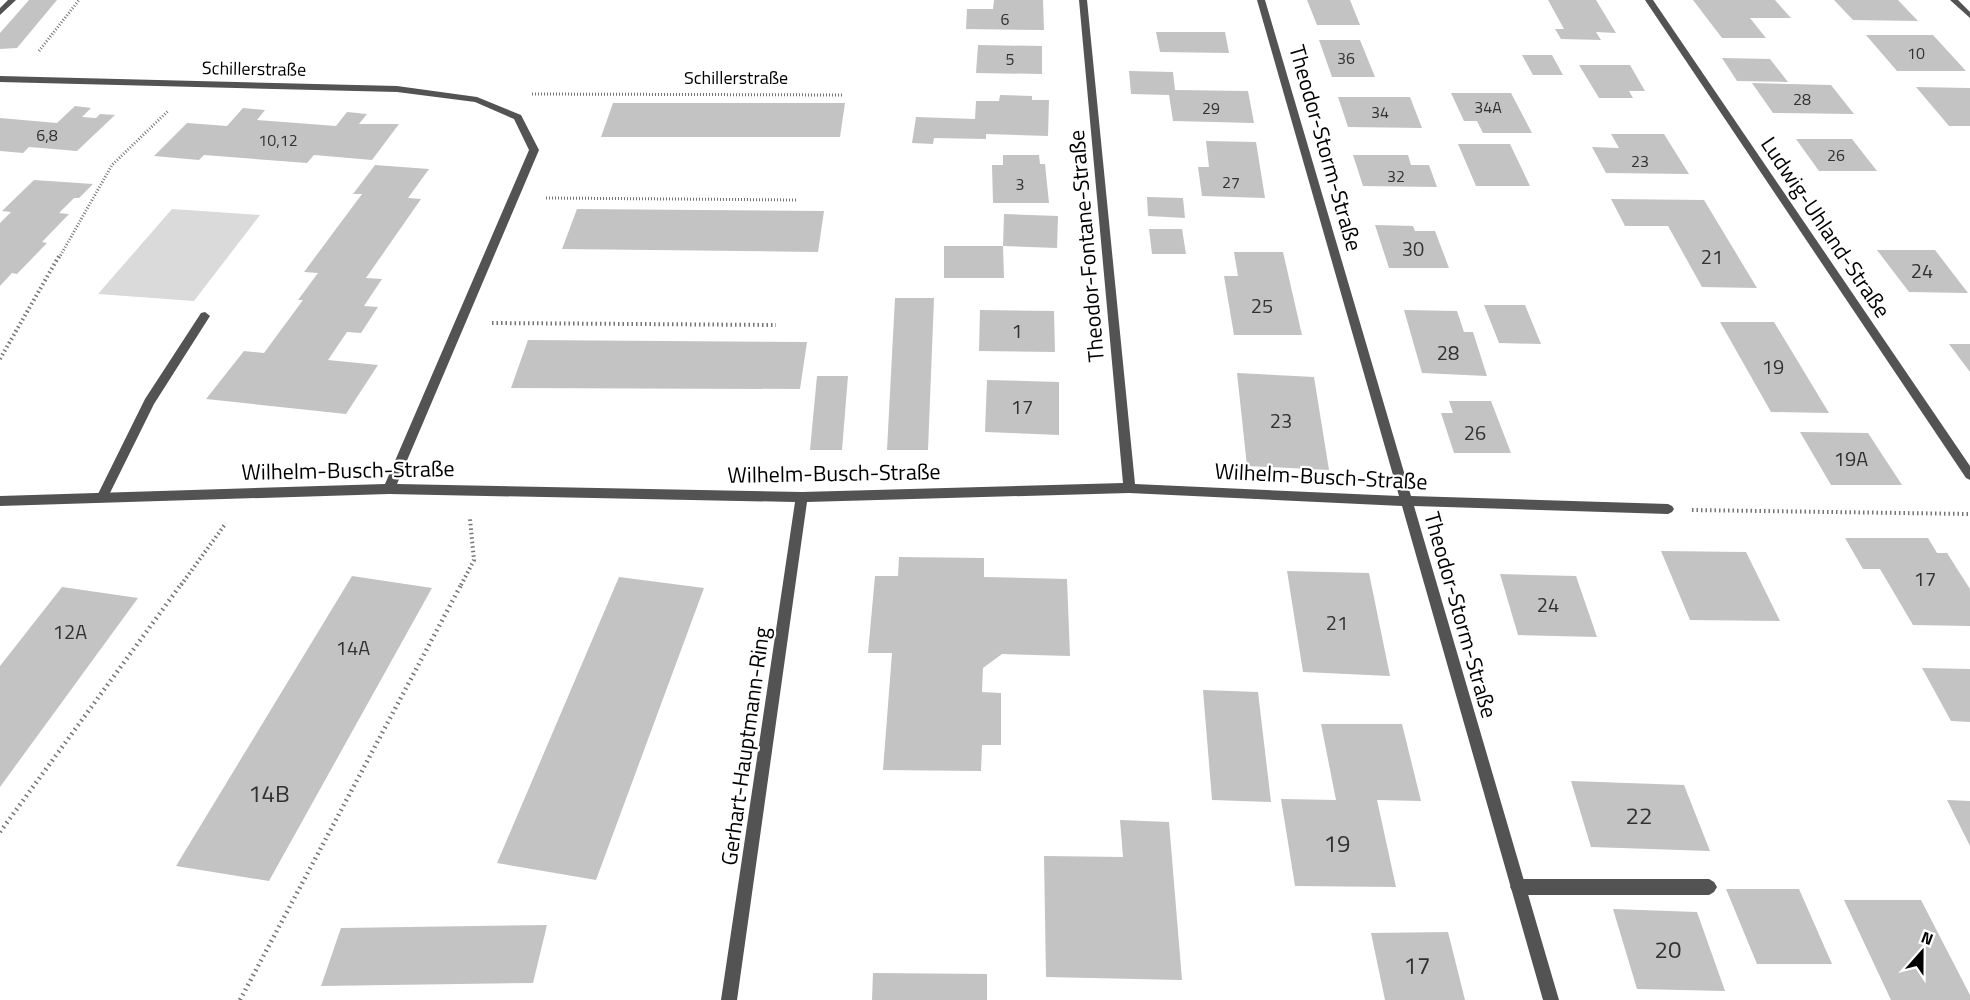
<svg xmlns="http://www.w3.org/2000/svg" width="1970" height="1000" font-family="'Titillium Web',sans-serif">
<rect width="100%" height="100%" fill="#fff"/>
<path fill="#dadada" d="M172,209L260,215L194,301L98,294Z"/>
<g fill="#c3c3c3">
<path d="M29,0H57L17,48L0,49V33Z"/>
<path d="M994,0H1043L1044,30L966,29L967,9H993Z"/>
<path d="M1307,0H1350L1360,25H1317Z"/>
<path d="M1548,0H1596L1616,33L1596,32L1601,40L1561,39L1555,29H1564Z"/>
<path d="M1693,0H1775L1791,18H1750L1766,38H1722Z"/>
<path d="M1834,0H1898L1918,21L1853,20Z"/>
<path d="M1156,32H1225L1229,53L1160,52Z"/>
<path d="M1866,35H1933L1966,71H1897Z"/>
<path d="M1319,40H1360L1375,77H1332Z"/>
<path d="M978,45L1042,46V74L976,73Z"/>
<path d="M1522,55H1552L1563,75H1533Z"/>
<path d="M1722,58L1770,59L1788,82L1737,81Z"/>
<path d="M1579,65H1630L1645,91H1629L1633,98H1599Z"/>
<path d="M1129,71L1173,72L1175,90L1248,91L1254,123L1173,121L1169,95L1131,94Z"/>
<path d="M1752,83L1831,85L1854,114L1773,113Z"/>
<path d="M1916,87L1970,88V126H1949Z"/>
<path d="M1451,93H1511L1532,133H1483L1477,121H1464Z"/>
<path d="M1000,95L1032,96V100H1049L1048,136L986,134V139L934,138L933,144L912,143L916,117L975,119L976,101H999Z"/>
<path d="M1338,97H1410L1422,128L1348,127Z"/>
<path d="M613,103H845L840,137H601Z"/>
<path d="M75,106L91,108L82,117L96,118L100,114L115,115L77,151L29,147L23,153L0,151V118L57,123Z"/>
<path d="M243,108L265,110L257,120L336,126L347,112L367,114L359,124H399L372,160L314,155L307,163L204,155L199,160L154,156L187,123L227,126Z"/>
<path d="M1611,134H1664L1689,174L1606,173L1592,147L1619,148Z"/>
<path d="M1796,139H1852L1877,171H1819Z"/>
<path d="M1206,141L1256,142L1265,198L1202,196L1198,167H1209Z"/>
<path d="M1458,144H1510L1530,186H1476Z"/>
<path d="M1003,155H1039L1040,164H1045L1049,203H993L992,165H1003Z"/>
<path d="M1353,155H1408L1411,165H1429L1437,187L1363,186Z"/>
<path d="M375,165L429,169L408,198L421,199L366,278L382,279L364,306L378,307L361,333L347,332L328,360L378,365L346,414L206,399L244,351L264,353L303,300H298L318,273L304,272L362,194H353Z"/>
<path d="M34,180L93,184L79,198H74L59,213L69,214L42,242L47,243L17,274L12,273L0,286V223L11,212L2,211Z"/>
<path d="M1147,197L1183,198L1185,218L1148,216Z"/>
<path d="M1611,199L1704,200L1757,288L1702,287L1668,226H1625Z"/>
<path d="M577,209L824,211L818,252L562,249Z"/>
<path d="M1004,214L1058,216L1057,248L1003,246Z"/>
<path d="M1375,225L1413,226L1415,231H1435L1449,268H1389Z"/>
<path d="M1149,229H1182L1186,254H1152Z"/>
<path d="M944,246H1003L1004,278H944Z"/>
<path d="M1877,250H1935L1968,293L1909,292Z"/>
<path d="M1234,252H1283L1302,335H1234L1224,276H1238Z"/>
<path d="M895,298H934L928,450H887Z"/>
<path d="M1484,305H1525L1541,344L1499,343Z"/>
<path d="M980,310L1054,311L1055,352L979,351Z"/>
<path d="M1404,310L1457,311L1464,332H1473L1487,376L1422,373Z"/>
<path d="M1720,322H1774L1829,413L1771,412Z"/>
<path d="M528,340L807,342L800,389L511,388Z"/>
<path d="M1949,344H1970V372Z"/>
<path d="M1237,373L1314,377L1329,470L1247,466Z"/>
<path d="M817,376H848L842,450H810Z"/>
<path d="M987,380L1059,382V435L985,432Z"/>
<path d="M1449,401H1491L1511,453H1454L1441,413H1453Z"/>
<path d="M1800,432L1868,433L1902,485H1831Z"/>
<path d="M1845,538H1928L1937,553H1947L1970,589V626L1913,625L1880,569H1863Z"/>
<path d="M1661,551L1746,552L1780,621L1690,620Z"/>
<path d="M899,557L984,558V577L1067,579L1070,656L1002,654L983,668L982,692L1001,693V745H982L981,771L883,770L892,653H868L875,576H898Z"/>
<path d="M1287,571L1369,573L1390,676L1303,672Z"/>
<path d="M1500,574L1576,576L1597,637L1518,635Z"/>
<path d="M352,576L432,588L269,881L176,866Z"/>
<path d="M619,577L704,588L596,880L497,863Z"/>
<path d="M62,587L138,598L0,787V666Z"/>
<path d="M1922,668L1970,669V722L1951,721Z"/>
<path d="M1203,690L1258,692L1271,802L1212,800Z"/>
<path d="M1321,724H1402L1421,801L1377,800L1396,887L1295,886L1281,799L1336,800Z"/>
<path d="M1571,781L1684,785L1710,851L1591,847Z"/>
<path d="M1947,800L1970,801V846Z"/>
<path d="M1120,820L1169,822L1182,980L1046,977L1044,856L1123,857Z"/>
<path d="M1726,889H1799L1832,964H1757Z"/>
<path d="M1844,900H1921L1970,995V1000H1891Z"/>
<path d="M1613,909L1697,912L1725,991L1637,989Z"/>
<path d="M547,925L533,983L321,986L341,928Z"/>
<path d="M1448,932L1465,1000H1385L1371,933Z"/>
<path d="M873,973L987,974V1000H872Z"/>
</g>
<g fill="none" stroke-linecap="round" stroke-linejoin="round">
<g stroke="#757575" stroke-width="3" stroke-dasharray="1 2" stroke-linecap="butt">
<path d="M39,51L79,0"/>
<path d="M532,94L843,95"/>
<path d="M546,198L797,200"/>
<path d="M59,258L112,165L168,111"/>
</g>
<g stroke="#757575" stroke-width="4" stroke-dasharray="1.5 3" stroke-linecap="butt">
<path d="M492,323L776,325"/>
<path d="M0,359L59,256"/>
<path d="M1692,510L1970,514"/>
<path d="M181,585L226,523"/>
<path d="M461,585L474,560L470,519"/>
</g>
<g stroke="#757575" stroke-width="4.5" stroke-dasharray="1.5 4" stroke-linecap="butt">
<path d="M0,832L182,583"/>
<path d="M240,1000L462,583"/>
</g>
<g fill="#535353" fill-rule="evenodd">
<path d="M8,0H16L0,15V8Z"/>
<path d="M205,312L210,316L154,404L107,499H99L97,496L145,399L201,313Z"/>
<path d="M1518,879H1709L1714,882L1717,887L1714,892L1709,895H1518L1513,892L1510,887L1513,882Z"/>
</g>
<g fill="#535353" fill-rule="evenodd">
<path d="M1079,0H1087L1135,484L1399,496L1257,0H1265L1411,496L1668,504L1672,506L1674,509L1672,512L1668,514L1414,506L1559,1000H1543L1402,506L1129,493L807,502L737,1000H721L795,502L389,494L0,506V496L385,484L529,150L514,119L475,102L397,92L0,82V76L397,86L477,97L521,115L539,150L397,484L802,492L1123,483Z"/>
<path d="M1645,0H1653L1970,466V480L1966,478Z"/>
<path d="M1950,0H1958L1970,12V18Z"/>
</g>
</g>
<g text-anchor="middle" stroke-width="4.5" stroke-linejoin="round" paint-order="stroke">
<g font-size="16" fill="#313131">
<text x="1005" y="25">6</text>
<text x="1916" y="59">10</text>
<text x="1346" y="64">36</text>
<text x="1010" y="65">5</text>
<text x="1802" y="105">28</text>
<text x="1488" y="113">34A</text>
<text x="1211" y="114">29</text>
<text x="1380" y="118">34</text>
<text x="47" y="141">6,8</text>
<text x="278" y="146">10,12</text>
<text x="1836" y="161">26</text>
<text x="1640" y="167">23</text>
<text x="1396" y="182">32</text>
<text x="1231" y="188">27</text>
<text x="1020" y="190">3</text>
</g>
<g font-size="18" fill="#000" stroke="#fff">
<text transform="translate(254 69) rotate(1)" y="6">Schillerstraße</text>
<text x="736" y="84">Schillerstraße</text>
</g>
<g font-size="20" fill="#313131">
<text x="1413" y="256">30</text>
<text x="1712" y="264">21</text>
<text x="1922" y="278">24</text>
<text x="1262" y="313">25</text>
<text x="1017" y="338">1</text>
<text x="1448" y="360">28</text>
<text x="1773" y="374">19</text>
<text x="1022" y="414">17</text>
<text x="1281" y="428">23</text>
<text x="1475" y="440">26</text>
<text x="1851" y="466">19A</text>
<text x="1925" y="586">17</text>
<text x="1548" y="612">24</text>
<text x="1337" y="630">21</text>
<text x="70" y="639">12A</text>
<text x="353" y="655">14A</text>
</g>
<g font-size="22" fill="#000" stroke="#fff">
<text transform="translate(1326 148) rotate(74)" y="8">Theodor-Storm-Straße</text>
<text transform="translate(1826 227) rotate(56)" y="8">Ludwig-Uhland-Straße</text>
<text transform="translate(1086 246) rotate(-95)" y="8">Theodor-Fontane-Straße</text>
<text transform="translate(348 470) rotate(-1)" y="8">Wilhelm-Busch-Straße</text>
<text transform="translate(834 473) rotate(-1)" y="8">Wilhelm-Busch-Straße</text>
<text transform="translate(1321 476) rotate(3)" y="8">Wilhelm-Busch-Straße</text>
<text transform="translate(1461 615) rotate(74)" y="8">Theodor-Storm-Straße</text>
<text transform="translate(745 746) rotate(-82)" y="8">Gerhart-Hauptmann-Ring</text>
</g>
<g font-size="24" fill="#313131">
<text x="269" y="802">14B</text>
<text x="1639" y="824">22</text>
<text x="1337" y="852">19</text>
<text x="1668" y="958">20</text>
<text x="1417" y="974">17</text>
</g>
</g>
<g transform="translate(1922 952) rotate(21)" stroke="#ffffff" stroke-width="4.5" paint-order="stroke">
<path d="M0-4.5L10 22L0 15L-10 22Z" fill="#000000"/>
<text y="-9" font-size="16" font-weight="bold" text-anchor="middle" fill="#000000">N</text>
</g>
</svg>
